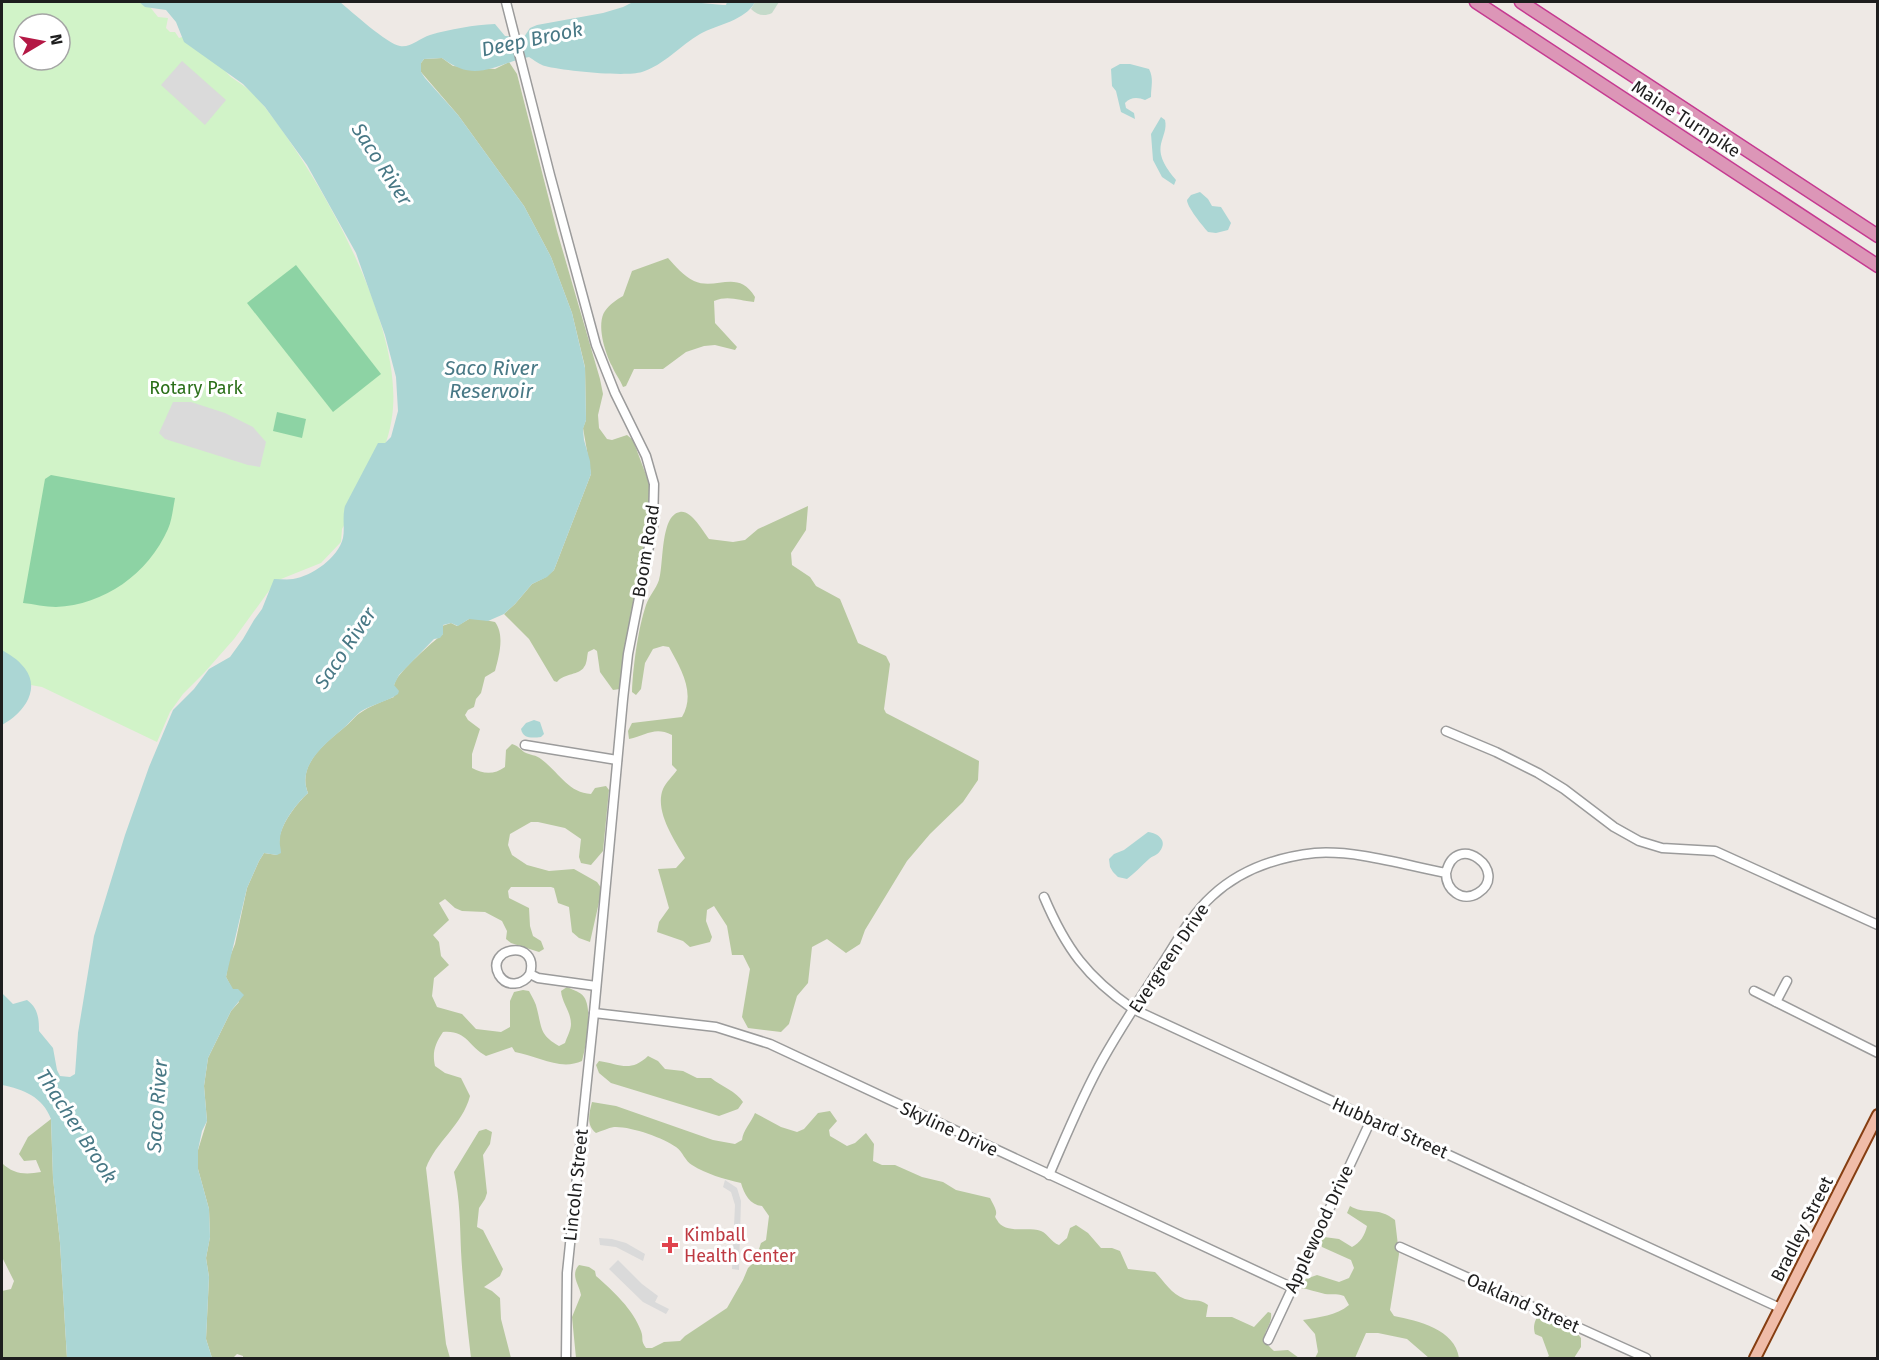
<svg xmlns="http://www.w3.org/2000/svg" width="1879" height="1360" font-family="'Fira Sans',sans-serif">
<rect width="100%" height="100%" fill="#eee9e5"/>
<g fill="#b7c89f">
<path d="M442,58L453,66L495,69L509,62L517,74L557,231L600,379L603,394L598,415L599,428L607,439L612,440L627,435L633,440L649,483V504L648,522L636,585L623,674L620,689L613,690L600,672L597,651L594,649L588,652C587,656 587,664 584,667C580,675 564,673 557,682L554,681L529,639L504,614L515,604L532,584L546,577L554,570L591,474L583,428L586,420L585,367L572,313L551,257L524,206L458,115L421,72V63L424,59Z"/>
<path d="M668,258C675,266 684,276 694,281C716,291 738,268 755,297L754,302C739,301 729,295 714,301L715,323L737,347L735,350L715,345L704,346L686,352L663,369H634L626,386L623,387C620,379 615,374 612,366C605,353 596,324 605,311C610,304 616,300 623,296L632,271Z"/>
<path d="M808,506L806,530L791,553L792,565L810,577L816,586L840,599L858,643L886,656L890,664L884,709L886,713L979,761L978,780L963,802L930,834L907,861L865,930L860,944L846,953L827,939L812,947L808,983L797,996L789,1024L781,1032L748,1028L742,1017L750,969L743,955H732L727,926L714,906L707,910L706,921L712,937L710,942L690,947L683,941L657,932L659,922L669,908L658,869L676,868L685,858C675,841 654,811 663,789C666,782 673,776 677,770L672,765V735C654,726 646,736 629,739L628,731L632,723L682,717C696,693 681,669 669,647L663,646L653,649L645,663L641,689L636,695L632,692C633,666 638,629 646,605C649,596 656,589 659,580C664,565 660,515 680,512C691,510 702,530 709,539L733,542L745,540L758,529Z"/>
<path d="M469,619H480L495,622C505,635 499,656 495,671L485,677L481,693L476,699L474,707L468,710L465,715L468,720L480,729L472,754V768C483,774 494,775 505,767L506,750L512,744C518,746 519,748 524,752C529,755 537,755 541,759C558,771 568,793 591,794L595,788L606,786L609,790L603,851L591,865L581,863L579,857L581,839L565,828L538,822H531L510,834L508,845L512,855L527,865L549,871L574,869L597,882L602,889L590,942L579,938L572,932L569,907L558,903L554,888L551,887H511L508,891L509,898L529,908L530,926L533,936L541,941L544,949L539,952L511,943L506,939L507,931L502,921L485,912L462,911L455,908L445,899L439,903L449,920L433,935L439,942L441,956L449,965L434,978L432,996L437,1007L462,1014L476,1029L501,1032L510,1027V1001L514,992L523,990L529,991C532,997 536,1003 537,1009C542,1029 540,1035 559,1046L565,1043C567,1037 571,1030 571,1024C571,1012 562,1003 561,991L567,987C573,990 581,992 584,997C593,1010 586,1046 582,1061C560,1071 538,1056 515,1052L512,1047L486,1056C468,1046 467,1030 443,1032C435,1044 432,1052 435,1066L445,1073L461,1078L470,1096C462,1126 436,1141 426,1168L446,1344L450,1358H243V1356L237,1354L233,1358H212L206,1339L209,1277L206,1258L210,1237L209,1209L198,1169V1150L207,1121L204,1086L208,1058L231,1011L239,1002L226,977L229,959L235,944L247,888L259,861L264,853L277,855C279,848 279,841 280,835C284,820 297,803 308,793C296,764 327,742 346,726C351,722 355,716 360,713C370,706 383,701 394,697C394,692 393,687 395,682C399,672 433,641 443,634L442,626L451,623L457,626Z"/>
<path d="M648,1056L658,1061L665,1069L683,1071L697,1078H711C721,1086 737,1092 743,1102L738,1109L719,1116L611,1083L599,1073L596,1065L599,1061C620,1064 630,1073 648,1056Z"/>
<path d="M592,1102L616,1106L713,1140L735,1144L742,1140C743,1130 751,1123 755,1113L781,1127L797,1132L804,1129L818,1113L830,1111L837,1121L829,1130L830,1136L847,1146L855,1143L866,1133L874,1144L873,1161L882,1165H895L922,1177L943,1182L956,1190L990,1198C992,1202 995,1207 996,1211C997,1218 993,1214 997,1220C1005,1235 1027,1226 1041,1231C1048,1234 1051,1242 1059,1245L1067,1238L1070,1228L1076,1225L1088,1233L1101,1248H1112L1120,1251L1128,1269L1155,1272C1164,1281 1171,1294 1185,1299C1195,1302 1198,1298 1208,1305L1206,1317H1232L1254,1327L1268,1312L1271,1313C1273,1330 1254,1334 1274,1351L1288,1350L1299,1358H576L572,1317L581,1295C579,1284 570,1275 579,1265L589,1267L595,1271L596,1276C613,1291 633,1309 641,1331C644,1339 640,1340 646,1348H652L664,1342L680,1341L685,1336L727,1308L743,1280L748,1268L755,1261L761,1243L766,1240L769,1216L762,1206C750,1205 744,1194 741,1183C724,1179 706,1174 692,1165C685,1161 683,1152 676,1147C664,1138 630,1126 614,1127C608,1128 602,1131 596,1133C586,1125 589,1114 592,1102Z"/>
<path d="M51,1119L53,1178L60,1243L67,1358H2V1291L11,1289L14,1281L2,1257V1163C13,1174 25,1175 41,1172L36,1160L24,1161L19,1154L28,1137Z"/>
<path d="M486,1129L492,1132L490,1144L483,1155L487,1193L485,1199L479,1208L477,1227L483,1230L503,1269L500,1276L484,1287L492,1291L500,1298L501,1319L511,1358H471C467,1323 463,1287 461,1251C460,1224 460,1199 454,1172L479,1131Z"/>
<path d="M1350,1206C1364,1215 1378,1206 1395,1220L1399,1254L1390,1310L1394,1316C1418,1321 1455,1329 1459,1358H1429L1407,1339L1378,1333H1366L1355,1358H1315L1318,1352L1315,1334L1303,1320C1319,1317 1336,1316 1349,1305L1344,1296C1335,1293 1332,1295 1325,1294C1316,1292 1309,1289 1300,1288L1303,1280L1317,1275L1339,1282L1349,1278L1354,1268L1351,1260L1322,1247L1320,1240L1324,1237L1339,1239L1352,1247C1360,1243 1365,1235 1367,1226L1347,1213Z"/>
<path d="M1538,1316L1550,1323L1576,1332L1581,1338V1347L1574,1358H1546L1549,1356L1542,1337L1535,1334C1533,1327 1534,1322 1538,1316Z"/>
</g>
<path fill="#c4daca" d="M755,2H779L772,13C764,17 757,15 751,9Z"/>
<path fill="#d1f3c8" fill-rule="evenodd" d="M2,2H146L158,17L168,18L166,28L170,32H175L179,38L182,37C192,43 205,48 213,56C220,62 224,71 231,77C241,84 251,90 259,100C316,169 400,317 393,408C390,452 363,491 342,529L341,542L321,563L276,581L234,639L204,673L183,694L170,712L157,742L42,687L2,680ZM24,24H60V60H24Z"/>
<g fill="#8dd3a4">
<path d="M296,265L381,374L333,412L247,303Z"/>
<path d="M277,412L306,419L302,438L273,431Z"/>
<path d="M51,475L175,498C173,508 172,520 168,529C148,574 104,605 56,607C45,607 34,604 23,603L45,479Z"/>
</g>
<g fill="#dadada">
<path d="M182,61L226,100L205,125L161,85Z"/>
<path d="M173,402H191L225,413L253,427L266,442L260,467L248,465L165,439L159,433Z"/>
<path d="M725,1180L737,1188L741,1201L739,1270L732,1269L735,1205L731,1192L723,1187Z"/>
<path d="M599,1238L612,1239L626,1243L645,1254L643,1261L616,1247L600,1245Z"/>
<path d="M618,1260L642,1284L658,1296L655,1302L669,1309L666,1314L643,1302L609,1269Z"/>
</g>
<g fill="#abd6d4">
<path d="M139,2H340C351,11 387,44 400,46C410,48 420,38 430,35C450,29 474,25 495,24L505,36L524,37L530,28L537,25L603,13L623,7L633,2H691L723,5H726L727,2H755C745,21 718,24 700,34C681,45 664,65 642,72C625,77 564,71 545,66C540,65 534,60 529,57C494,64 476,84 442,58L424,59L421,63V72L425,78L458,115L524,206L551,257L572,313L585,368L586,420L583,429L584,440L590,461L591,474L554,570L547,577L532,584L515,604L504,614L488,621L469,619L458,626L451,623L443,625V634L440,638L434,639L399,675L394,685L399,691L398,694C387,702 372,704 360,712C355,716 351,721 347,725C328,742 296,764 308,793C297,803 281,823 280,839C279,843 281,849 281,853L277,855L264,853L259,861L247,888L226,977L233,989H238L244,995L231,1011L208,1058L204,1086L207,1121L202,1131L198,1150V1169L209,1209L210,1237L206,1258L209,1277L206,1339L212,1358H67L60,1243L53,1178L51,1119C43,1097 23,1089 2,1085V993L13,1004L27,1000C38,1008 39,1018 39,1031L53,1048L57,1070L60,1076L70,1077L75,1074L78,1033L94,936L125,835L149,767L173,710L194,689L209,669L230,657L243,639L254,620L262,609L274,579C280,579 287,580 293,579C312,576 338,558 343,538C345,528 342,517 345,506L378,443H385L391,437L398,411L396,377L385,335L356,253L307,165L265,107L243,84L184,42L176,22L166,10L145,7Z"/>
<path d="M1120,64H1130L1149,69C1154,79 1151,86 1151,97L1145,100C1138,97 1130,97 1125,103L1126,108L1134,113L1135,119L1121,112L1116,91L1112,86L1111,69Z"/>
<path d="M1161,117L1165,120C1167,129 1163,135 1161,144C1158,158 1168,170 1176,180L1174,185L1162,177L1153,160L1151,134Z"/>
<path d="M1200,192L1208,199L1212,206L1221,207L1231,223L1228,230L1216,233L1208,232C1202,225 1187,207 1187,200L1191,195Z"/>
<path d="M2,650C8,654 16,658 21,664C44,687 24,713 2,725Z"/>
<path d="M534,720L540,722L544,734L541,737C532,738 523,739 521,729L526,723Z"/>
<path d="M1148,832C1158,833 1168,841 1160,851C1158,855 1152,856 1149,859C1141,866 1135,873 1127,879L1118,877L1113,872L1110,867L1109,859L1114,854L1124,850Z"/>
</g>
<g fill="none" stroke-linecap="round" stroke-linejoin="round">
<g stroke="#9b9b9b" stroke-width="11">
<g id="minor">
<path d="M506,2L550,175L596,345L615,393L646,456L654,484L653,526L628,654L623,699L594,1013L567,1273L566,1358"/>
<path d="M1446,731L1496,752L1538,773L1564,789L1614,827L1639,841L1662,848L1715,851L1878,925"/>
<path d="M525,745L617,760"/>
<path d="M1044,897C1066,949 1087,977 1133,1009L1780,1308"/>
<path d="M530,974C523,985 507,988 499,975C484,947 540,938 530,974L538,978L596,986"/>
<path d="M1754,991L1878,1053"/>
<path d="M1776,1002L1787,981"/>
<path d="M594,1013L716,1027L770,1044L1291,1287"/>
<path d="M1049,1175C1066,1136 1082,1096 1103,1059C1121,1027 1141,997 1161,966C1176,943 1191,915 1212,896C1240,870 1278,857 1315,853C1356,850 1405,865 1446,873C1446,890 1462,903 1478,893C1511,872 1456,829 1446,873"/>
<path d="M1400,1247L1646,1358"/>
<path d="M1268,1340L1371,1120"/>
</g>
</g>
<g stroke="#863e12" stroke-width="14">
<path id="major" d="M1755,1358L1878,1115"/>
</g>
<g stroke="#c53a91" stroke-width="15">
<g id="highway">
<path d="M1476,2L1878,266"/>
<path d="M1521,2L1878,236"/>
</g>
</g>
<use href="#minor" stroke="#fff" stroke-width="8"/>
<use href="#major" stroke="#f0bca8" stroke-width="10"/>
<use href="#highway" stroke="#dc96b7" stroke-width="12"/>
</g>
<path fill="#e0444e" stroke="#fff" stroke-width="2" d="M667 1236h6v6h6v6h-6v6h-6v-6h-6v-6h6z"/>
<g text-anchor="middle" stroke-width="6" stroke-linejoin="round" paint-order="stroke">
<g font-size="18" fill="#1e1e1e" stroke="#fff">
<text transform="translate(1686 119) rotate(33)" y="6">Maine Turnpike</text>
<text transform="translate(646 551) rotate(-81)" y="6">Boom Road</text>
<text transform="translate(1169 958) rotate(-56)" y="6">Evergreen Drive</text>
<text transform="translate(1390 1128) rotate(24)" y="6">Hubbard Street</text>
<text transform="translate(949 1129) rotate(25)" y="6">Skyline Drive</text>
<text transform="translate(576 1185) rotate(-84)" y="6">Lincoln Street</text>
<text transform="translate(1319 1229) rotate(-65)" y="6">Applewood Drive</text>
<text transform="translate(1802 1229) rotate(-63)" y="6">Bradley Street</text>
<text transform="translate(1523 1303) rotate(24)" y="6">Oakland Street</text>
</g>
<g font-size="18" fill="#2b6f19" stroke="#fff">
<text x="196" y="394">Rotary Park</text>
</g>
<g font-size="18" fill="#be3a42" stroke="#fff" text-anchor="start">
<text x="684" y="1241">Kimball<tspan x="684" dy="21">Health Center</tspan></text>
</g>
<g font-size="20" font-style="italic" fill="#487885" stroke="#fff">
<text transform="translate(532 39) rotate(-12)" y="7">Deep Brook</text>
<text transform="translate(382 164) rotate(57)" y="7">Saco River</text>
<text x="491" y="375">Saco River<tspan x="491" dy="23">Reservoir</tspan></text>
<text transform="translate(345 648) rotate(-56)" y="7">Saco River</text>
<text transform="translate(157 1106) rotate(-86)" y="7">Saco River</text>
<text transform="translate(77 1126) rotate(57)" y="7">Thacher Brook</text>
</g>
</g>
<rect width="1879" height="1360" fill="none" stroke="#1e1e1e" stroke-width="6"/>
<g transform="translate(42 42) rotate(80)"><circle r="28" fill="#ffffff" stroke="#a5a5a5" stroke-width="1.5"/>
<path d="M0-4.5L10 22L0 15L-10 22Z" fill="#b41845"/>
<text y="-9" font-size="16" font-weight="bold" text-anchor="middle" fill="#1e1e1e">N</text>
</g>
</svg>
